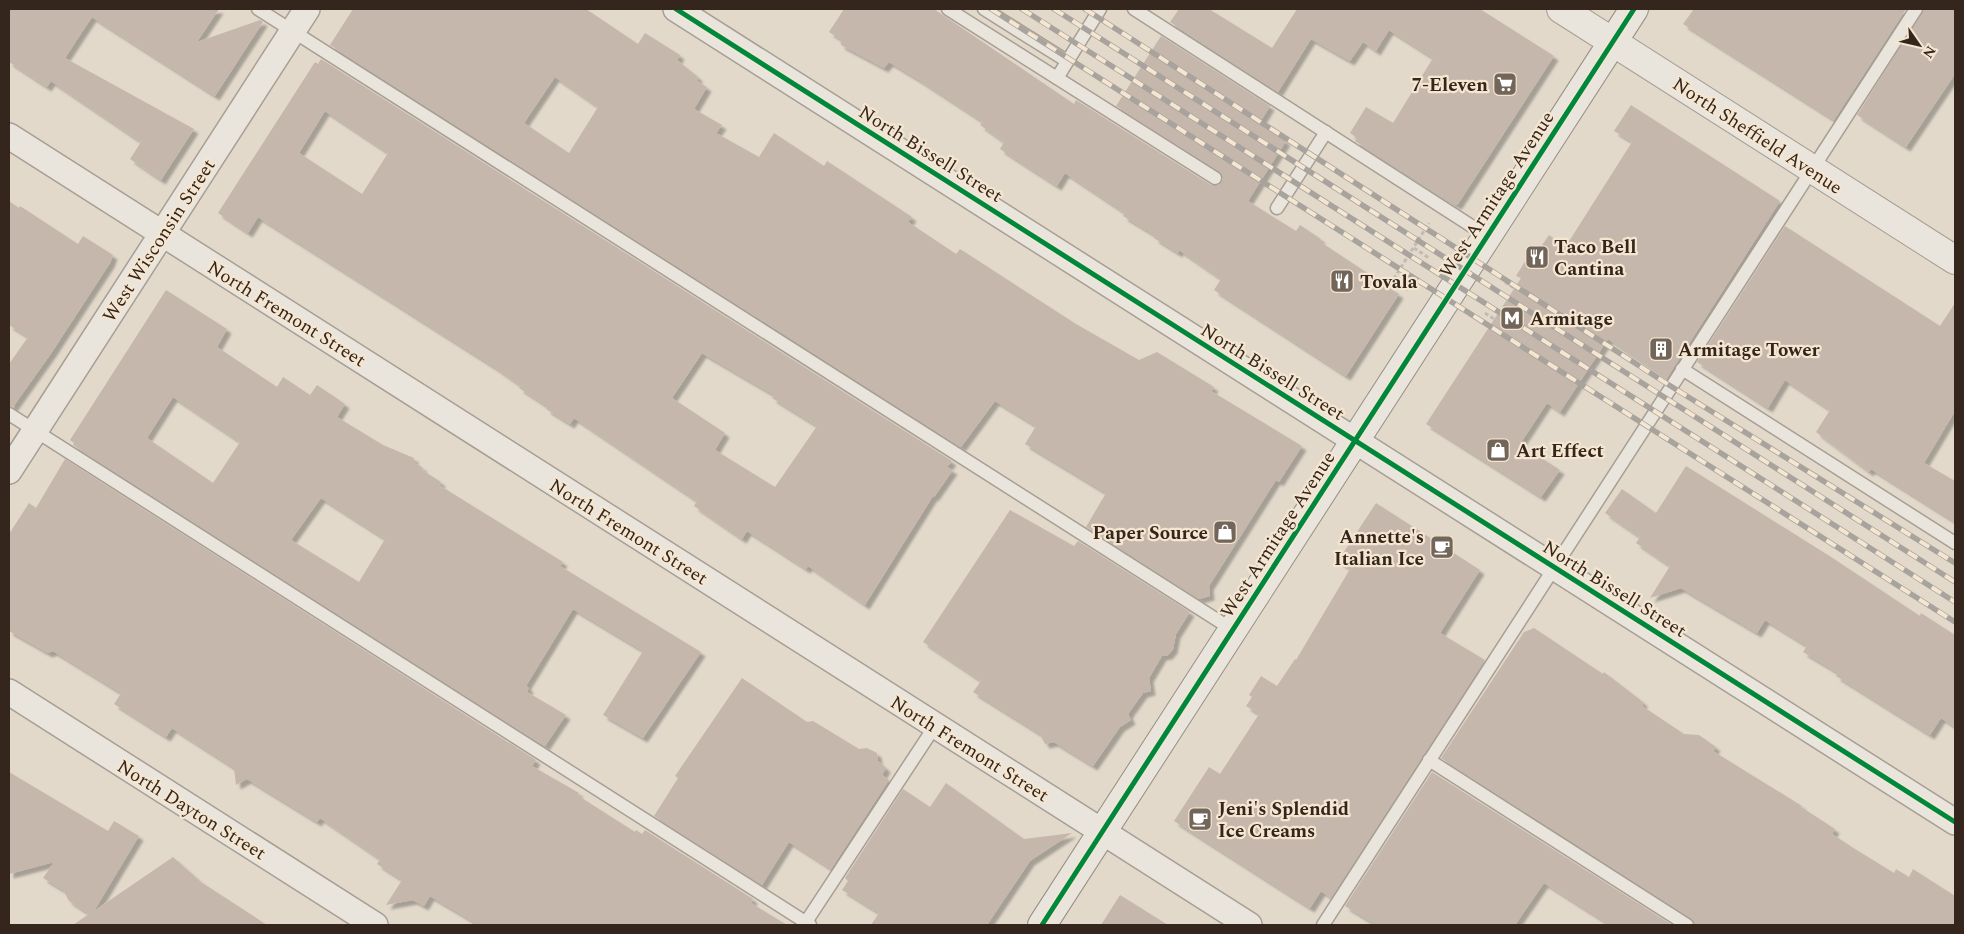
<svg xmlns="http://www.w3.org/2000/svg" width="1964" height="934" font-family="Spectral,serif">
<defs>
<filter id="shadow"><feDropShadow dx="4.5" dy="4.5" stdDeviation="1" flood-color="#0004"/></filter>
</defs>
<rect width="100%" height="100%" fill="#e2d9cb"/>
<g fill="#c6b7ac" fill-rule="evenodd" filter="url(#shadow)">
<path d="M9,9H219L197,42L260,20L263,22L215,96L92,17L65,58L194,129L161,180L130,159L141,142L51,81L47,87L9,62Z"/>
<path d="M353,9H586L638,44L645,33L680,55L677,60L698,77L697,81L707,87L694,109L722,125L716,133L759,157L774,133L824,166L827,161L912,217L908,222L956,254L960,249L1076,324L1139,360L1157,352L1214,387L1211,391L1302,446L1279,482L1276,480L1209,586L1210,596L1199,599L1086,527L1106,493L1025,444L1036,426L995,401L961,447L330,45ZM555,77L598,107L569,153L524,123Z"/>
<path d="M844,9H934L1074,104L1076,100L1211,185H1218L1223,179L1219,171L1116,106L1161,36L1270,106L1259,124L1286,141L1248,201L1296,231L1300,225L1321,239L1319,241L1399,294L1346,376L1214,290L1221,279L1179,250L1178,253L1154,238L1156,236L1123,216L1125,213L1065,173L1057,186L1000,149L1004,142L980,125L983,122L919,80L889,62L884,68L841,45L840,39L829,32Z"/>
<path d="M1179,9H1209L1272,48L1297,9H1480L1554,56L1458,204L1456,205L1355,141L1357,138L1350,133L1366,107L1393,123L1433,58L1389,30L1376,51L1363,42L1350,61L1311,39L1278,92L1170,22Z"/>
<path d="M1694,9H1906L1834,120L1683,24Z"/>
<path d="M1924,9H1955V74L1906,147L1857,115Z"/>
<path d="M321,59L952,461L947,467L953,470L934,497L933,496L865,605L808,566L806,569L747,531L742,539L694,506L697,501L574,418L570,424L546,409L548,407L519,388L521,386L494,367L258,217L248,233L218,213L315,62L318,64ZM325,111L388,153L362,194L299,153ZM702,353L774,395L772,398L817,426L775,487L715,450L725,433L672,398Z"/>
<path d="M1631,105L1780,201L1667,378L1608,339L1560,412L1547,403L1520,444L1560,470L1541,497L1426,424L1521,278L1516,276L1532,250L1540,248L1549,235L1566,246L1632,142L1614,131Z"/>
<path d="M9,201L19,208L20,206L78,244L83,236L113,255L110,263L52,352L13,407L9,406V364L28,337L9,325Z"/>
<path d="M1785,226L1940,326L1955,303V411L1924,463L1955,481V522L1871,469L1869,472L1816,432L1830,410L1785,380L1768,408L1697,362Z"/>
<path d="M166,290L227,329L217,347L277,387L283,377L310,395L317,385L345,404L337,417L383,445L414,458V462L423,468L422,470L441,482L439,485L563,562L560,566L701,652L643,738L603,715L643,651L573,609L526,686L529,688L527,692L566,715L545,746L73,445L74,443L70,440ZM173,397L240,442L213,483L147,438ZM321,498L385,539L359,582L291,540Z"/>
<path d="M65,459L536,760L532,766L579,793L577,795L635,832L636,830L642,834L645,830L753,899L751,903L787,925H479L430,896L424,906L413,900L386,905L402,880L377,864L380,859L320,818L317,822L247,779L236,785L234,768L172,728L166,737L114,704L121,693L53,651L48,653L9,631V534L29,503L36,508Z"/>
<path d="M1686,466L1831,557L1920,616L1921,613L1955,635V727L1941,718L1930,735L1836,676L1838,673L1803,652L1807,646L1765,620L1757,633L1681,588L1650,598L1670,566L1636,543L1640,537L1605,513L1622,489L1656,513Z"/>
<path d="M1376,503L1480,570L1440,633L1485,660L1331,898L1321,891L1310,908L1174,821L1209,767L1220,774L1259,714L1246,706L1252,697L1249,695L1261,676L1277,686L1295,659L1296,660L1350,569L1338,561Z"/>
<path d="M1010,510L1074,546L1078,541L1190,612L1176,634L1173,649L1168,655L1162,656L1149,678L1151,691L1143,693L1128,714L1131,720L1120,727L1093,766L1054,742L1045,744L1040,734L973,692L981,681L923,642Z"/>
<path d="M1534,628L1603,674L1604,672L1643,702L1642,706L1684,734L1699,735L1716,747L1713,751L1802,806L1801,807L1835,829L1832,834L1855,849L1894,873L1896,869L1909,877L1913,869L1955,896V925H1695L1691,918L1441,758L1524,632Z"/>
<path d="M742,678L807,722L813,721L859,749L867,748L877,753L878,761L886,768L882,775L889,780L831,869L789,842L762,885L654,816L678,778L675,776Z"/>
<path d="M9,772L108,831L114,821L139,836L94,911L173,857L201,882L267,925H73L89,914L69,901L63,890L43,878L54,862L9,874Z"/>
<path d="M1432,772L1672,925H1610L1544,883L1515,925H1376L1345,906Z"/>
<path d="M946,783L1024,839L1072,833L1030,861L987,925H871L879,913L842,890L848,881L845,878L903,789L930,807Z"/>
<path d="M1120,895L1168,925H1101Z"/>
</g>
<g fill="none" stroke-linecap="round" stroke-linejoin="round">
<g stroke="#a79e94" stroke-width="15">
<g id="service">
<path d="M258,9L1233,630"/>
<path d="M948,9L1215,178"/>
<path d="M984,9L1067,61"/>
<path d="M1134,9L1487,236"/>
<path d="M1057,78L1100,9"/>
<path d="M1277,208L1326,132"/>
<path d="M1682,369L1955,543"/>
<path d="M9,414L810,925"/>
<path d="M1429,760L1687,925"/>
<path d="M806,922L935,726"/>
<path d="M1323,925L1916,9"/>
</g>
</g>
<g stroke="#a79e94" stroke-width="28">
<g id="minor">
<path d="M676,9L1955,822"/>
<path d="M9,136L1249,925"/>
<path d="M9,471L307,9"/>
<path d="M9,692L375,925"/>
</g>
</g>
<g stroke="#a79e94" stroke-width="30">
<path id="tertiary" d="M1561,9L1955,260"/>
</g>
<g stroke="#978e84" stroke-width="30">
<path id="secondary" d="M1042,925L1634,9"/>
</g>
<g stroke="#c3bbb3" stroke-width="3" stroke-dasharray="4 2.5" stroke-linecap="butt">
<path d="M1414,248L1429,258"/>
<path d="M1505,282L1514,288"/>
<path d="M1408,290L1393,280L1429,223"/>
<path d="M1485,313L1532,344"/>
</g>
<use href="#service" stroke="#eae5dc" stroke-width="12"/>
<use href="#minor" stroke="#eae5dc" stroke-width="25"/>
<use href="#tertiary" stroke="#eae5dc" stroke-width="28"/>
<use href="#secondary" stroke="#eae5dc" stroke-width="28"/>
<g stroke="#a9a39d" stroke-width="5.5">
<g id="rail">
<path d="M991,9L1955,622"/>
<path d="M1022,9L1955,602"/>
<path d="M1054,9L1955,582"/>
<path d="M1085,9L1669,385L1955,563"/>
</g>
</g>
<use href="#rail" stroke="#f4e6d0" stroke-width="4" stroke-dasharray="11" stroke-linecap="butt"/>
<g stroke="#f4e6d0" stroke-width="8">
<g id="cycleway">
<path d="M676,9L1955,822"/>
<path d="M1042,925L1634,9"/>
</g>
</g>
<use href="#cycleway" stroke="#00873e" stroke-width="5"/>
</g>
<defs>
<g id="supermarket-square" transform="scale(1.25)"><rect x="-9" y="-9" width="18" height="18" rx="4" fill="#72655a" stroke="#f4e6d0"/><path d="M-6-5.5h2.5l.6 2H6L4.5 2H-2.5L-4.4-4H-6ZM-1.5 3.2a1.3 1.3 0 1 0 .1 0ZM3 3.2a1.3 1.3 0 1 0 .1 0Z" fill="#fff"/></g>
<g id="restaurant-square" transform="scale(1.25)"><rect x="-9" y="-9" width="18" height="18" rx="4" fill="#72655a" stroke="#f4e6d0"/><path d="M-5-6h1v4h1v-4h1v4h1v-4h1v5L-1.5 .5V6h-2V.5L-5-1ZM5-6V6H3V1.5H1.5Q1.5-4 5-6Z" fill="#fff"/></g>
<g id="metro-square" transform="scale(1.25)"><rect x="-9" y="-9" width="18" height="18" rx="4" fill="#72655a" stroke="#f4e6d0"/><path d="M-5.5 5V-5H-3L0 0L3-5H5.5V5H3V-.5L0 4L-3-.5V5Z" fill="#fff"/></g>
<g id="building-square" transform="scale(1.25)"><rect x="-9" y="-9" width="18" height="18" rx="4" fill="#72655a" stroke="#f4e6d0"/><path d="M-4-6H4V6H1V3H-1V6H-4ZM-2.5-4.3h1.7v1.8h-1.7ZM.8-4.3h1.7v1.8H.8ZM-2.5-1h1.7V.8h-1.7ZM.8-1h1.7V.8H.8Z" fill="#fff"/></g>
<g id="shop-square" transform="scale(1.25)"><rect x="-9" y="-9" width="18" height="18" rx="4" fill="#72655a" stroke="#f4e6d0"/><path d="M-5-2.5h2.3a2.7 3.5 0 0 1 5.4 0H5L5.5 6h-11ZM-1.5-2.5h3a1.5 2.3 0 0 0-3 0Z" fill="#fff"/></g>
<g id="cafe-square" transform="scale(1.25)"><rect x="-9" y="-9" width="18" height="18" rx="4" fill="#72655a" stroke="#f4e6d0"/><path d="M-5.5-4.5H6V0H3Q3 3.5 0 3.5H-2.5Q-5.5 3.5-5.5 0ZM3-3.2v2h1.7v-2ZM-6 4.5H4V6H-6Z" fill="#fff"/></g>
</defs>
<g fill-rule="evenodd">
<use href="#supermarket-square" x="1505" y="84"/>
<use href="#restaurant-square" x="1537" y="257"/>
<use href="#restaurant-square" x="1342" y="281"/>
<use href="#metro-square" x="1512" y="318"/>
<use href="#building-square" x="1661" y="349"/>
<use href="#shop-square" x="1498" y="450"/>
<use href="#shop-square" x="1225" y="532"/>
<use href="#cafe-square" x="1442" y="547"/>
<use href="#cafe-square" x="1200" y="819"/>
</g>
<g text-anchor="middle" stroke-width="4.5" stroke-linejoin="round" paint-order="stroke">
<g font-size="19" font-weight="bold" fill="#35261d" stroke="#f4e6d0" text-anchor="start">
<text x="1488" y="91" text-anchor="end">7-Eleven</text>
<text x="1554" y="253">Taco Bell<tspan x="1554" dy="22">Cantina</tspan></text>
<text x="1360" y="288">Tovala</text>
<text x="1530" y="325">Armitage</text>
<text x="1678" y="356">Armitage Tower</text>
<text x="1516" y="457">Art Effect</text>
<text x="1208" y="539" text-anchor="end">Paper Source</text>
<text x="1424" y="543" text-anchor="end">Annette's<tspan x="1424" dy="22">Italian Ice</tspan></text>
<text x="1218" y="815">Jeni's Splendid<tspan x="1218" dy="22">Ice Creams</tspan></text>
</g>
<g font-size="19" fill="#35261d" stroke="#f4e6d0">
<text transform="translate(1758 135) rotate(33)" y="7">North Sheffield Avenue</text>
<text transform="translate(931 153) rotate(32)" y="7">North Bissell Street</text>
<text transform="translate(1496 194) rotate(-57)" y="7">West Armitage Avenue</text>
<text transform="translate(158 240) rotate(-57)" y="7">West Wisconsin Street</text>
<text transform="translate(287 313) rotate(32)" y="7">North Fremont Street</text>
<text transform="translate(1273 371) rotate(32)" y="7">North Bissell Street</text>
<text transform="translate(629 531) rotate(32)" y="7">North Fremont Street</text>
<text transform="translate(1277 534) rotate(-57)" y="7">West Armitage Avenue</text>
<text transform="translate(1615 588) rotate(32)" y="7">North Bissell Street</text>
<text transform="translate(970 748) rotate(32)" y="7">North Fremont Street</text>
<text transform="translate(192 809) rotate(32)" y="7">North Dayton Street</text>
</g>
</g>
<rect width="1964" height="934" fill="none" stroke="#35261d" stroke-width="20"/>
<g transform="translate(1919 45) rotate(124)" stroke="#f4e6d0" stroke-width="4" paint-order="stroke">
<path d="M0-4L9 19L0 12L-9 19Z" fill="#35261d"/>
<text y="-8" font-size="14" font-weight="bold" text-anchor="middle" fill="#35261d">N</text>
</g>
</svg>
